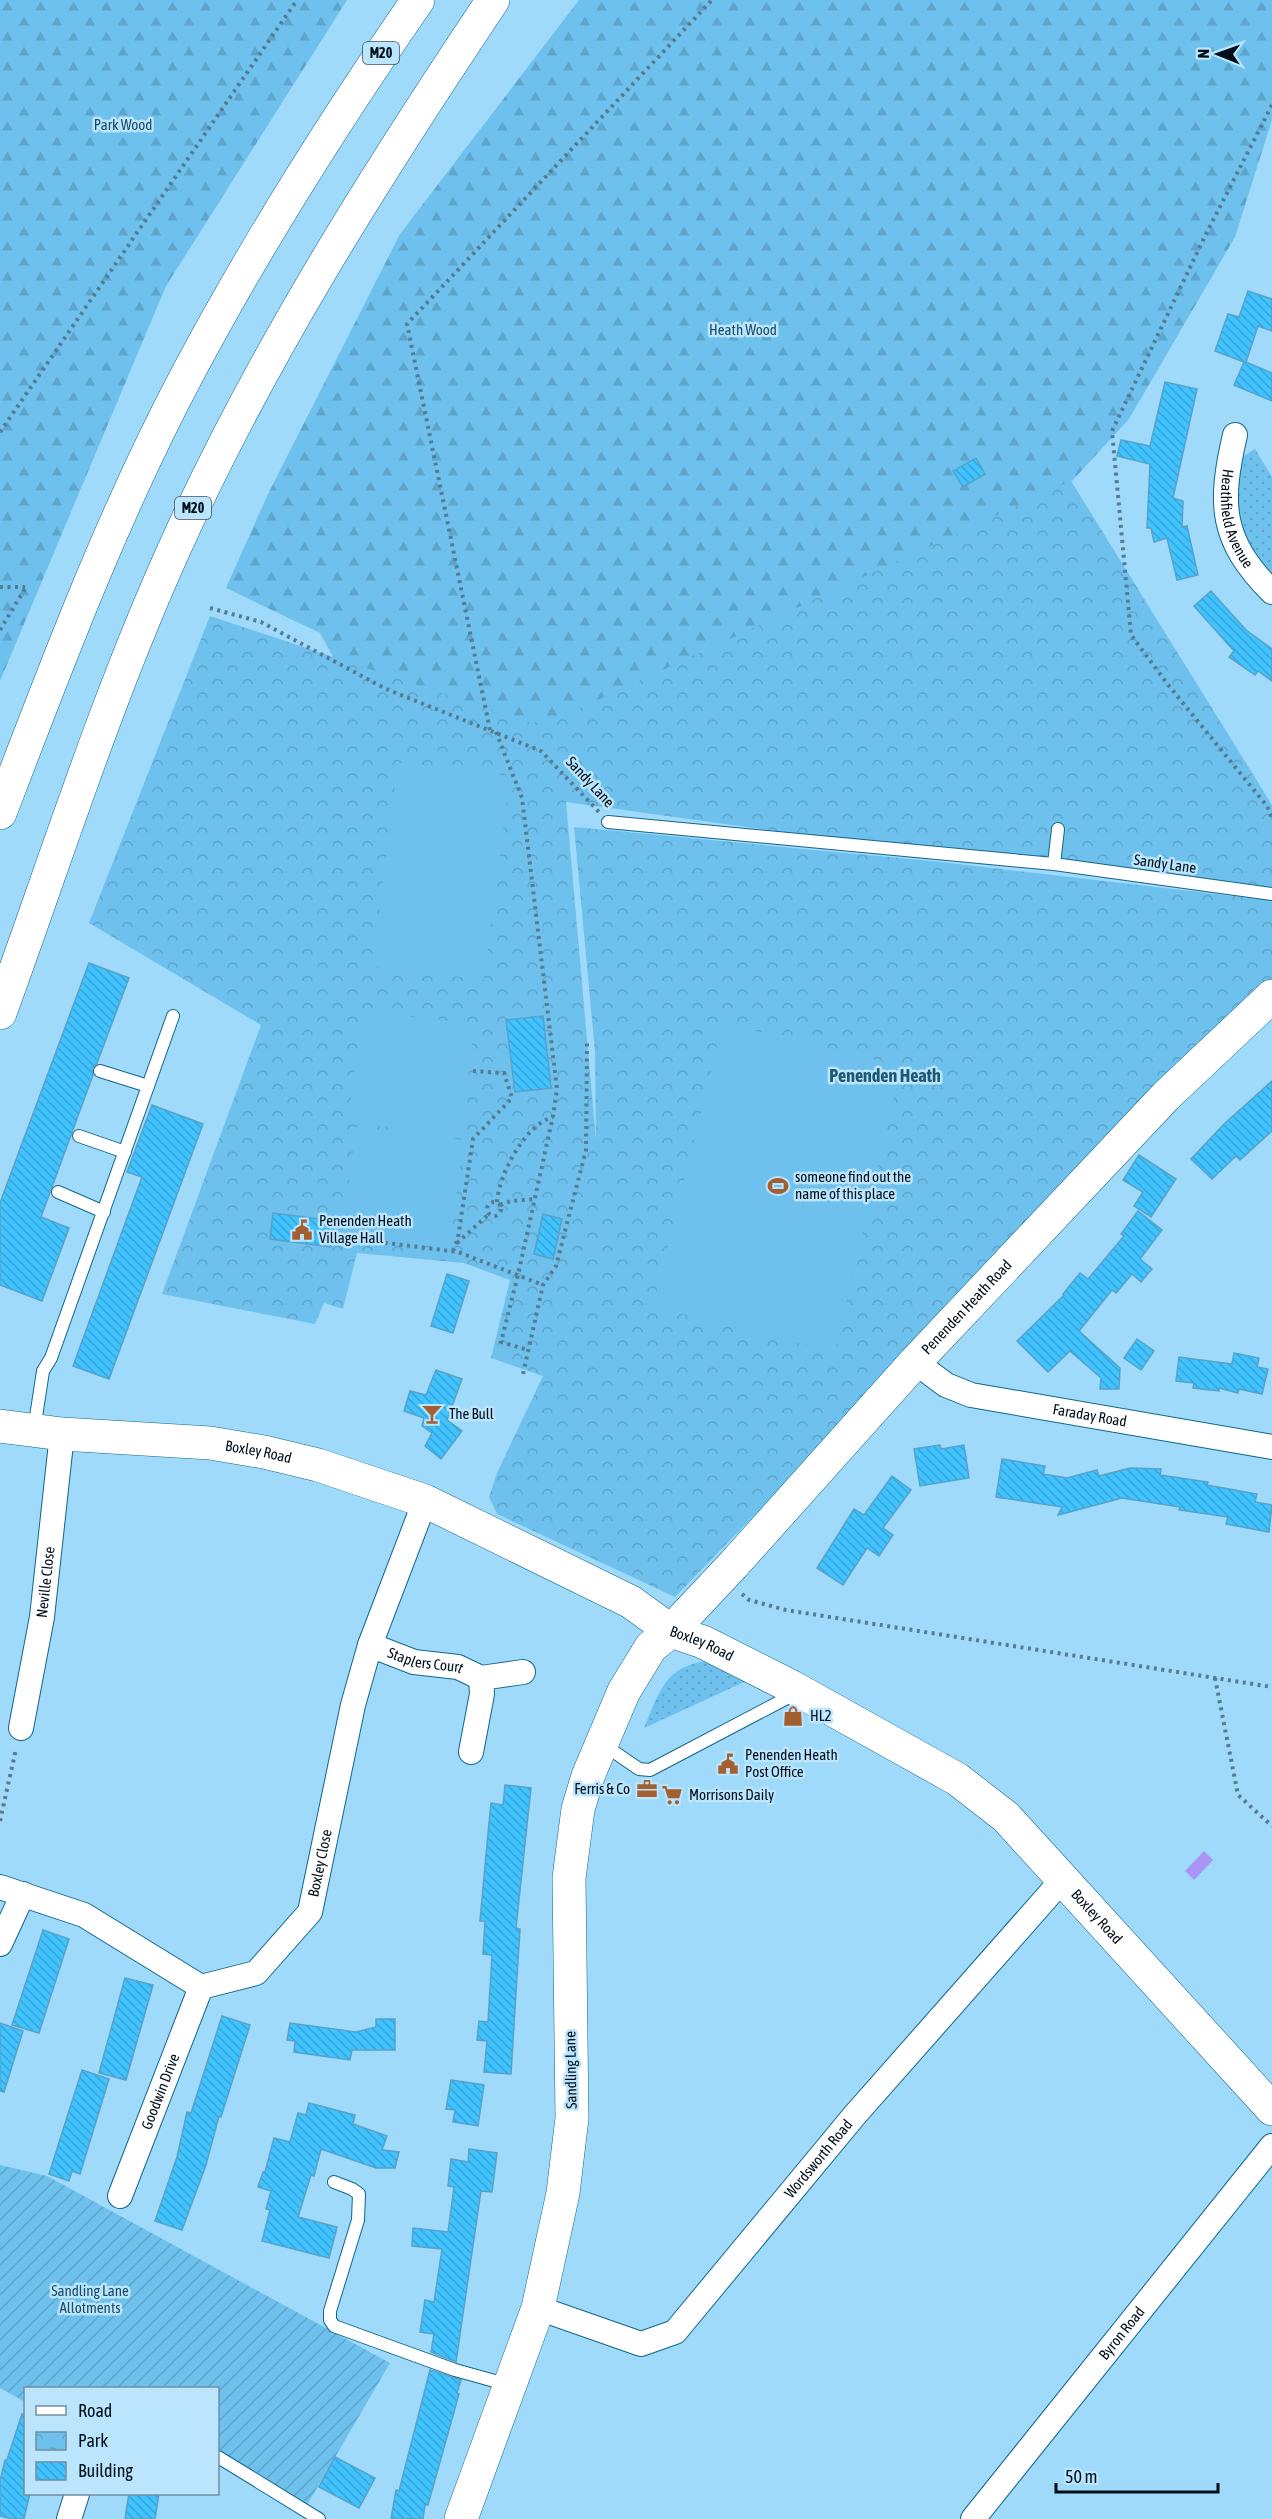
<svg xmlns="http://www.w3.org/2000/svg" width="1272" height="2519" font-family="'Asap Condensed',sans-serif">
<defs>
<pattern id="grass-dots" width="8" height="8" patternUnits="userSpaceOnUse" patternTransform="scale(1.5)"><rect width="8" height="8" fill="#6ec1ed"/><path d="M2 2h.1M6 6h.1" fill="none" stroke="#5ea5cb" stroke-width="1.8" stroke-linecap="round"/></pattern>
<pattern id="forest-firs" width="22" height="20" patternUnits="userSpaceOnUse" patternTransform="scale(1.5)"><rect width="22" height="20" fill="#6ec1ed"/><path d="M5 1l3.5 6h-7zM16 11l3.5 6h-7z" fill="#5ea5cb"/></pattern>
<pattern id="park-crowns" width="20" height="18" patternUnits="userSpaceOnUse" patternTransform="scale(1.5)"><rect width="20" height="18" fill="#6ec1ed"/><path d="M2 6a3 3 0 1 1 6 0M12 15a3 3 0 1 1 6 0" fill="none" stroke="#5ea5cb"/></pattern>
<pattern id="garden-furrows" width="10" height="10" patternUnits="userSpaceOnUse" patternTransform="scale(1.5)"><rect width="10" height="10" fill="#6ec1ed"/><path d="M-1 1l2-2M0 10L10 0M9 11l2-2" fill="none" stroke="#5ea5cb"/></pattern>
<pattern id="building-back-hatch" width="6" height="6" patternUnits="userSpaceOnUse" patternTransform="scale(1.5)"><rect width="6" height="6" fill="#40c3fe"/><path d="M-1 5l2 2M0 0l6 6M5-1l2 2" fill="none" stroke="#36a6d9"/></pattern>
</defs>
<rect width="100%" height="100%" fill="#9fdafa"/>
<g fill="url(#grass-dots)">
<path d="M1255,449L1272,477V580L1262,572L1234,515L1239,459Z"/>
<path d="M706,1661L753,1678L644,1728C659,1693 664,1667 706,1661Z"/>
</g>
<g fill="url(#forest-firs)">
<path d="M0,0H347L166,286L0,681Z"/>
<path d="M579,0H1272V120L1235,237L1129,419L1072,481L725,750L374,732L320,633L226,588L268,494L400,234Z"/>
</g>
<path fill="url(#park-crowns)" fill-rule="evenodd" d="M1071,481L1272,805V981L675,1597L497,1514L489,1497L497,1473L543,1376L491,1358L510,1280L464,1263L357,1253L343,1309L324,1303L315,1324L162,1294L261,1025L89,923L210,616L541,726ZM566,802L1259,898V899L941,862L574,827L595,1052L596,1141Z"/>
<path fill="url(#garden-furrows)" d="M0,2165L47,2176L390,2363L303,2512L218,2461V2388H26L25,2402L0,2388Z"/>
<g fill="#6ec1ed">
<path d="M398,762L510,776L484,980L372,966Z"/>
<path d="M362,1011L474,1024L461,1136L348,1122Z"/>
<path d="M723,1023L901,1066L835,1352L653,1307Z"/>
<path d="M356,1127L463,1140L450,1246L343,1233Z"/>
</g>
<path fill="#aa94f5" d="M1204,1851L1213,1860L1194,1880L1185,1871Z"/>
<g fill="url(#building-back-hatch)" stroke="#58a2c8" stroke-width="1.5">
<path d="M1248,291L1272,299V331L1258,326L1246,362L1272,373V401L1234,385L1244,362L1215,351L1228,314L1239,317Z"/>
<path d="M1165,382L1197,389L1173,498L1183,501L1182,527L1187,526L1198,575L1177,580L1167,538L1154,542L1151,528H1147L1150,464L1117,456L1121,440L1150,446Z"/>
<path d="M976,458L985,474L963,487L953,471Z"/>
<path d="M1211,591L1246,630L1272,649V681L1258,671L1255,675L1229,657L1234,651L1194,606Z"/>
<path d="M89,963L129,978L97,1063L92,1068L93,1075L41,1217L69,1228L42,1301L0,1285V1203Z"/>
<path d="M543,1016L551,1088L515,1092L506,1020Z"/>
<path d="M1272,1081V1131L1240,1160L1236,1156L1212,1179L1191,1159L1224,1124Z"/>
<path d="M152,1105L203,1124L109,1379L73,1366L142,1177L127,1172Z"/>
<path d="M1139,1155L1176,1179L1151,1217L1134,1206L1143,1192L1123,1180Z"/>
<path d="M1138,1211L1162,1230L1140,1259L1152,1269L1141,1282L1132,1274L1116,1293L1112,1290L1079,1331L1120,1368L1119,1389H1100L1101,1378L1070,1351L1048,1372L1017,1341L1064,1295L1063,1294L1080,1273L1088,1279L1124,1236L1121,1234Z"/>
<path d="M273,1213L334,1221L331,1247L270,1239Z"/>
<path d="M543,1214L562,1219L553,1259L534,1254Z"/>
<path d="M447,1274L469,1281L453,1333L431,1326Z"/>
<path d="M1137,1339L1154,1351L1141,1370L1124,1358Z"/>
<path d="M1234,1353L1259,1358L1257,1367L1268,1369L1262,1394L1239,1389L1238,1393L1219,1388V1391L1193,1388L1194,1383L1176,1381L1179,1357L1232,1364Z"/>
<path d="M436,1370L462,1379L447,1420L462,1431L441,1459L425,1446L432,1433L422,1426L424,1418L404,1411L410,1391L426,1395Z"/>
<path d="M940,1445L941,1449L964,1445L969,1478L920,1486L914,1449Z"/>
<path d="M1002,1459L1045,1466L1043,1474L1067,1478L1097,1470L1099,1476L1130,1468L1161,1469L1160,1475L1208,1482L1207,1485L1257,1494L1255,1502L1272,1505L1269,1532L1226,1524L1228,1517L1179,1510L1180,1507L1122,1498L1058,1515L1062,1507L996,1497Z"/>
<path d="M892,1476L911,1490L883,1528L893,1535L879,1556L867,1548L843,1585L817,1568L854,1509L864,1515Z"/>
<path d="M505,1785L531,1788L516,1928L520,1929L511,2074L484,2072L487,2041L477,2040L479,2021L488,2022L492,1955L483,1954L485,1921H480L488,1833L491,1803L503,1805Z"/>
<path d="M43,1930L69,1939L39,2033L12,2025Z"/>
<path d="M125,1978L153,1985L126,2080L99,2073Z"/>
<path d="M222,2016L250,2025L221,2117L219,2116L206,2165L182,2230L155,2221L177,2157L187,2112L191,2113Z"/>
<path d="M376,2019H395V2050H352L350,2060L294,2052L295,2041L287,2040L290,2023L356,2032L376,2027Z"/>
<path d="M0,2023L23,2031L4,2092L0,2091Z"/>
<path d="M82,2070L109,2079L80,2174L72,2171L69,2181L49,2174Z"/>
<path d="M451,2080L484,2085L478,2126L453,2122L455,2110L446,2109Z"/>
<path d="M309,2103L355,2115L353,2124L387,2136L382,2150L399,2152L395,2168H376L321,2149L314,2176L311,2175L298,2217L337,2227L329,2258L262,2241L270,2210L266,2209L271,2191L258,2187L263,2172H265L274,2138L290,2142L298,2113L306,2115Z"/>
<path d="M469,2149L497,2153L492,2192L481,2191L456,2362L431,2352L434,2334L420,2332L425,2300L434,2302L442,2249L412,2246L413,2228L448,2232L454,2187L448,2186L451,2159L468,2162Z"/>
<path d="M430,2370L461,2380L457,2393L459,2394L428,2505H425L423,2519H391L396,2490L399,2491Z"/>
<path d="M22,2414L26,2415V2493H30L24,2519H12L0,2516V2481L5,2460H7Z"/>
<path d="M335,2457L375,2478L359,2508L319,2487Z"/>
<path d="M129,2493H159L155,2519H125Z"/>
</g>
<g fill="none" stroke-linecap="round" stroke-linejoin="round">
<g stroke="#116689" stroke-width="14">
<g id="lane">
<path d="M608,822L1054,864L1272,894"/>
<path d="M1054,864L1058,829"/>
<path d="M100,1071L148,1086"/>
<path d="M79,1136L125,1152"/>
<path d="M58,1192L104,1212"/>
<path d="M34,1430L43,1371L51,1358L173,1016"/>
<path d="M604,1745L639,1769L650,1770L787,1698L791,1688"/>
<path d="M334,2182L352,2189L359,2194L358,2220L330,2311V2320L334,2326L455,2370L509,2385"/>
<path d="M218,2457L319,2519"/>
</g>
</g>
<g stroke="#116689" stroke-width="26">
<g id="street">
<path id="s1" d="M1235,435C1219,504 1220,540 1272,592"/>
<path id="s2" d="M915,1362L946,1385L971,1395L1272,1447"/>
<path id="s3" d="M370,1645L414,1662L458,1667L481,1678L523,1672"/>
<path id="s4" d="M21,1728L42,1617L62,1434"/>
<path d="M471,1752L482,1694L481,1678"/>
<path id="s5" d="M0,1887L84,1915L201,1987L256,1973L310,1912L353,1705L370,1645L425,1501"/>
<path d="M0,1944L23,1894"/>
<path id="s6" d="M120,2196L201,1987"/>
<path id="s7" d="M538,2308L641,2344L675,2332L854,2116L1063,1879"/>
<path d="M69,2519L77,2494"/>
<path id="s8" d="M973,2519L1272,2146"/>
</g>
</g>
<g stroke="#116689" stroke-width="34">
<g id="secondary">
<path id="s9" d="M0,1426L62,1434L210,1443L264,1452L318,1465L425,1501L631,1602L671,1631L703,1642L792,1687L957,1779L1006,1817L1272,2109"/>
<path id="s10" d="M461,2519L538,2308L563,2193L572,2118L569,1878L578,1809L588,1776L624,1691L651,1647L671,1631L734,1564L915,1362L1166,1096L1272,996"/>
</g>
</g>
<g stroke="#116689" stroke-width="34">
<g id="highway">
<path d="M0,813C57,664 113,514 188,373C257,243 335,120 418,0"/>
<path d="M0,1013C57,856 107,697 176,545C263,353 376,175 493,0"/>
</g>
</g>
<g stroke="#557c92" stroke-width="4" stroke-dasharray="3 4.5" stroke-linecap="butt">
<path d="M1272,105L1206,234L1112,431L1131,635L1169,686L1267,806L1272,818"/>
<path d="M0,432L297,0"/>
<path d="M0,587H25"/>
<path d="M210,608L261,622L386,689L541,751L599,812"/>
<path d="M0,630L26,587"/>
<path d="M490,730L407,324L712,0"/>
<path d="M496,732L522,798L557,1089L553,1116L518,1275L501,1342L528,1350"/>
<circle cx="494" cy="1209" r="7"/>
<path d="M497,1202C499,1174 525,1125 553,1117"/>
<path d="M500,1205L511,1201L535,1199"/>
<path d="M340,1237L458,1252L543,1285"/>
<path d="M457,1243L489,1214"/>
<path d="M453,1251L458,1238L473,1139L512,1098L504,1073L472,1071"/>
<path d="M523,1374L543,1285L556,1266L586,1150L587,1043"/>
<path d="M742,1594L749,1600L786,1610L1272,1687"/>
<path d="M1215,1678L1238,1795L1272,1826"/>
<path d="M0,1821L16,1749"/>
</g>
<use href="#lane" stroke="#fff" stroke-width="12"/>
<use href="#street" stroke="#fff" stroke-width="24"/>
<use href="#secondary" stroke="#fff" stroke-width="33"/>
<use href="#highway" stroke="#fff" stroke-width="33"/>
</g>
<defs>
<g id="stadium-bare" transform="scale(1.62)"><path d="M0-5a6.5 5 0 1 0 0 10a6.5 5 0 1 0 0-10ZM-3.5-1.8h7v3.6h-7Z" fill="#a35f30" stroke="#bae5fd" stroke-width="2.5" paint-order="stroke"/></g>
<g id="civic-bare" transform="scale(1.62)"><path d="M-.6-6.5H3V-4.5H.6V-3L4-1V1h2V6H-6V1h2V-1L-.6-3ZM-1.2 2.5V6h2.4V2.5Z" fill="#a35f30" stroke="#bae5fd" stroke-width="2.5" paint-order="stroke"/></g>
<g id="bar-bare" transform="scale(1.62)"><path d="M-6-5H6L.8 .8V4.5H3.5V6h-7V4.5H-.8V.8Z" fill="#a35f30" stroke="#bae5fd" stroke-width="2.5" paint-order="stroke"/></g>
<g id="shop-bare" transform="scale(1.62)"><path d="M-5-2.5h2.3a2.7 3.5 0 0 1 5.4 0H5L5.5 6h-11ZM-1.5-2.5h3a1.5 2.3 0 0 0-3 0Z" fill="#a35f30" stroke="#bae5fd" stroke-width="2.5" paint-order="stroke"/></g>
<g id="office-bare" transform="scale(1.62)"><path d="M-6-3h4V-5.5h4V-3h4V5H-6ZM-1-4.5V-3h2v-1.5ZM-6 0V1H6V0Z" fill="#a35f30" stroke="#bae5fd" stroke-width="2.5" paint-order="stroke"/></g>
<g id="supermarket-bare" transform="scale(1.62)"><path d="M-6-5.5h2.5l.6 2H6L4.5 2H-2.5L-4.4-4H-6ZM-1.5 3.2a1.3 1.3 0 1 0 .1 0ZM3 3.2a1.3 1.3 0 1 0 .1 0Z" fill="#a35f30" stroke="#bae5fd" stroke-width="2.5" paint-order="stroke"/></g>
</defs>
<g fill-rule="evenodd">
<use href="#stadium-bare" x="778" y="1186"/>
<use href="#civic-bare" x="302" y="1230"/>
<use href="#bar-bare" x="432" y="1414"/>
<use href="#shop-bare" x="793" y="1716"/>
<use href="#civic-bare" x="728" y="1764"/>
<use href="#office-bare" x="647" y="1789"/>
<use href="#supermarket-bare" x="672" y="1795"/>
</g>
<g text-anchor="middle" stroke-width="5" stroke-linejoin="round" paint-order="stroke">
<g fill="#bae5fd" stroke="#384f5e" stroke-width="1.5">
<rect x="363" y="42" width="36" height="22" rx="4.5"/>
<rect x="175" y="497" width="36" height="22" rx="4.5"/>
</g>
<g font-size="14" font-weight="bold" fill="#000f1a">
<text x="381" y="58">M20</text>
<text x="193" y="513">M20</text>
</g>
<g font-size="15" fill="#194d65" stroke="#bae5fd">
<text x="123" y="130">Park Wood</text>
<text x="743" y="335">Heath Wood</text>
<text x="90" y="2296">Sandling Lane<tspan x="90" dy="17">Allotments</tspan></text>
</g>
<g font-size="15" fill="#000f1a" stroke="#bae5fd">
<text dy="5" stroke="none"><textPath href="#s1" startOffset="86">Heathfield Avenue</textPath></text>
<text transform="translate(590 782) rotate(47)" y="5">Sandy Lane</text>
<text transform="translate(1165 864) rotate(8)" y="5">Sandy Lane</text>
<text dy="5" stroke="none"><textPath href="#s10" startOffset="1370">Penenden Heath Road</textPath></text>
<text dy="5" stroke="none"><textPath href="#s2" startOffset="186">Faraday Road</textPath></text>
<text dy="5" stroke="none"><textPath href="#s9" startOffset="260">Boxley Road</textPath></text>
<text dy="5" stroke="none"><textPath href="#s4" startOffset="148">Neville Close</textPath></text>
<text dy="5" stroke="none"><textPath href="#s9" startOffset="746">Boxley Road</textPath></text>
<text dy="5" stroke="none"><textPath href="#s3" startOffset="58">Staplers Court</textPath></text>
<text dy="5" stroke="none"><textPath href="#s5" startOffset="414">Boxley Close</textPath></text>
<text dy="5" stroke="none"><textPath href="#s9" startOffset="1232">Boxley Road</textPath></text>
<text transform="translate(571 2070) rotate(-91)" y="5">Sandling Lane</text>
<text dy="5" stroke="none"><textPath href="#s6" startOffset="112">Goodwin Drive</textPath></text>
<text dy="5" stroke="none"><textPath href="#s7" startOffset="370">Wordsworth Road</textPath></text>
<text dy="5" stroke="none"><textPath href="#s8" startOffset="238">Byron Road</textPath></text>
</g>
<g font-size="15" fill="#000f1a" stroke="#bae5fd" text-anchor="start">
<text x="795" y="1182">someone find out the<tspan x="795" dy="17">name of this place</tspan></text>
<text x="319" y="1226">Penenden Heath<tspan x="319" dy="17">Village Hall</tspan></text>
<text x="449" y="1419">The Bull</text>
<text x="810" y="1721">HL2</text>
<text x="745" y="1760">Penenden Heath<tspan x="745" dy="17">Post Office</tspan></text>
<text x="630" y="1794" text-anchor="end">Ferris &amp; Co</text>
<text x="689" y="1800">Morrisons Daily</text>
</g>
<g font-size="18" font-weight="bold" fill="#1d5873" stroke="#bae5fd">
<text x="885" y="1082">Penenden Heath</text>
</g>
</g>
<rect x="24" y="2387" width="195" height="108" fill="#bae5fd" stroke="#708fa2" stroke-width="1.5"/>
<rect x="36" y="2406" width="30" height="9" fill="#ffffff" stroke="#708fa2" stroke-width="1.5"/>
<text x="78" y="2417" font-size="18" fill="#000f1a">Road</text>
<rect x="36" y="2432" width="30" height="18" fill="url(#park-crowns)" stroke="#708fa2" stroke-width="1.5"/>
<text x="78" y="2447" font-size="18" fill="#000f1a">Park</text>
<rect x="36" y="2462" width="30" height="18" fill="url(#building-back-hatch)" stroke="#708fa2" stroke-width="1.5"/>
<text x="78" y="2477" font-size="18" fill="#000f1a">Building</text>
<g transform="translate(1218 54) rotate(271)" stroke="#bae5fd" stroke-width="4.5" paint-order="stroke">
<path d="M0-4.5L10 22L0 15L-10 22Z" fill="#000f1a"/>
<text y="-9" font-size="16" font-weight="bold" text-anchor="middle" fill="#000f1a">N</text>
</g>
<path d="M1056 2483v9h162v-9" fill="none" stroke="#000f1a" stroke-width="3"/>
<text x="1065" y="2483" font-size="18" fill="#000f1a" stroke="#bae5fd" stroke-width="4.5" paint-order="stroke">50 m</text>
</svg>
